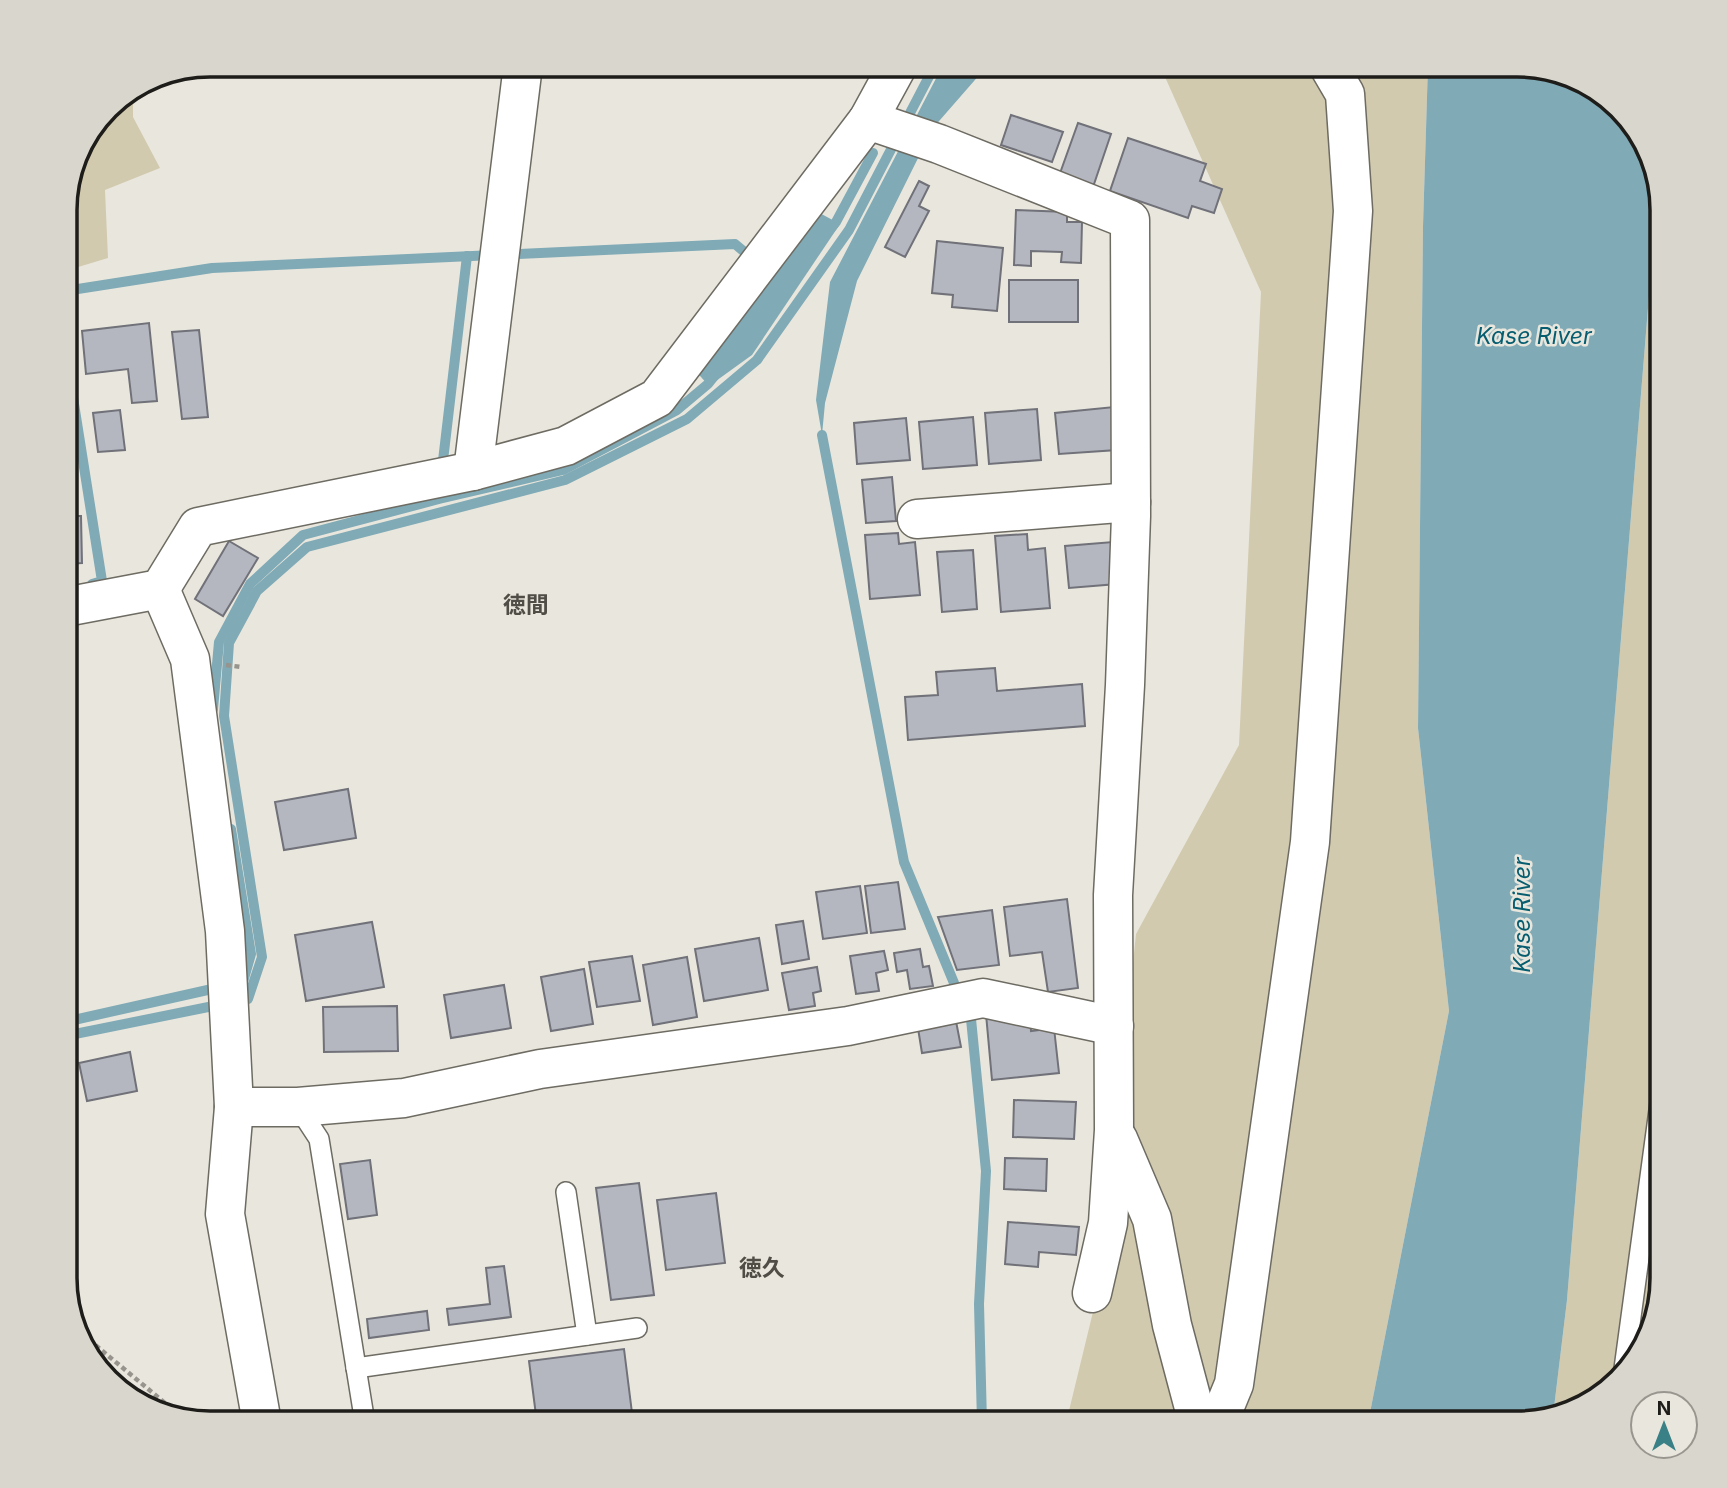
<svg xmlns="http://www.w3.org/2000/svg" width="1727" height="1488" font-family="Inter,'Noto Sans JP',sans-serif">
<rect width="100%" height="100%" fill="#e9e7dd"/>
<g fill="#d2caaf">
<path d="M1163,65H1428L1423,226L1418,728L1449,1011L1368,1423H1066L1100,1283L1136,934L1239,745L1261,292L1165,77Z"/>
<path d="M133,89V117L160,168L105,190L108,258L65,271V217L78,201L80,146L114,101Z"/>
<path d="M1652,161L1662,210V1278L1651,1333L1626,1374L1573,1412L1553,1416L1567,1300L1656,210Z"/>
</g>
<g fill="#80aab6">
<path d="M943,65H988L933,128L857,281L825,403L822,435L816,400L830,282Z"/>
<path d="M1428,65H1517L1572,76L1613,101L1651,154L1656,210L1567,1300L1553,1416L1517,1423H1368L1449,1011L1418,728L1423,226Z"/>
<path d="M814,210L840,224L752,355L709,386L693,368Z"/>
</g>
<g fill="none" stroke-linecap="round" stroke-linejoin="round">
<g stroke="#80aab6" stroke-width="10">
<path d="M828,232L836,222L873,153"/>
<path d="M65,291L212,268L735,244L754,260"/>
<path d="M65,347L102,581L92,584"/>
<path d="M822,435L904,862L954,983"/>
<path d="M442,469L467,256"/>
<path d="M213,709L219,642L250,584L303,535L439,499L563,470L677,410L708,384L716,374"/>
<path d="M231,829L251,954L243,982"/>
<path d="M971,1019L986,1171L979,1304L982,1423"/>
<path d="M65,1022L221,987"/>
<path d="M65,1036L248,999L262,957L224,716L229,643L257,591L307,547L565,480L687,419L757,360L849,230L935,65"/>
</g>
</g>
<g fill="#b5b7c0" stroke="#707179" stroke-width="2">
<path d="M1011,115L1063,132L1052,162L1001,145Z"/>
<path d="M1078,123L1111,134L1093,187L1059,176Z"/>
<path d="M1128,138L1206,164L1200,181L1222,189L1214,213L1192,206L1188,218L1110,191Z"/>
<path d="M919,181L929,186L919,206L929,211L905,257L885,247Z"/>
<path d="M1016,210L1067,212V222H1082L1081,263L1061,262L1062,252L1031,251V266L1014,265Z"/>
<path d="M937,241L1003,248L997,311L952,307L953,295L932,293Z"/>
<rect x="1009" y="280" width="69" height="42"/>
<path d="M149,323L157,401L132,403L128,369L86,374L82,331Z"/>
<path d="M199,330L208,417L182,419L172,332Z"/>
<path d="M1114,407L1117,450L1059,454L1055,413Z"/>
<path d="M1037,409L1041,460L989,464L985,413Z"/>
<path d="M120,410L125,450L98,452L93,413Z"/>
<path d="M973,417L977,465L923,469L919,422Z"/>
<path d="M906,418L910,460L857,464L854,423Z"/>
<path d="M892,477L896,521L866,523L862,480Z"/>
<path d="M65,516H81L82,563L65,564Z"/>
<path d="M898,533L899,544L915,542L920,595L870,599L865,535Z"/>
<path d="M1027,534L1028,550L1045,548L1050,608L1001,612L995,536Z"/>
<path d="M229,541L258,558L223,616L195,599Z"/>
<path d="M1113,542L1117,584L1069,588L1065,546Z"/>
<path d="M973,550L977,609L942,612L937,552Z"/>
<path d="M995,668L997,691L1082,684L1085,726L908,740L905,697L938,695L936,672Z"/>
<path d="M348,789L356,838L284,850L275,802Z"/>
<path d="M898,882L905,929L871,933L865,886Z"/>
<path d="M860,886L867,933L823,939L816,892Z"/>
<path d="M1067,899L1078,988L1048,992L1042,952L1010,956L1004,907Z"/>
<path d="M992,910L999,965L957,970L938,917Z"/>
<path d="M803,921L809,959L782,964L776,925Z"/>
<path d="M372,922L384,987L306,1001L295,935Z"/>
<path d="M759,938L768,990L704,1001L695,949Z"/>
<path d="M920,949L923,967L929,966L933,986L910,989L907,970L897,972L894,953Z"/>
<path d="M884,951L888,970L876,973L879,991L856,994L850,956Z"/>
<path d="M632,956L640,1001L597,1007L589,962Z"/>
<path d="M687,957L697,1017L653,1025L643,965Z"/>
<path d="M817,967L821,991L813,993L815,1006L789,1010L782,973Z"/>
<path d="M584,969L593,1024L551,1031L541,977Z"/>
<path d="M504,985L511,1028L451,1038L444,995Z"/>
<path d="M397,1006L398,1051L324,1052L323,1007Z"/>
<path d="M986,1014L1030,1020L1031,1031L1054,1028L1059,1073L992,1080Z"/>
<path d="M955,1016L961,1047L922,1053L917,1022Z"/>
<path d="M130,1052L137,1091L87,1101L79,1063Z"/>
<path d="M1014,1100L1076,1102L1074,1139L1013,1137Z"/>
<path d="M1005,1158L1047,1159L1046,1191L1004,1189Z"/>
<path d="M370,1160L377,1215L348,1219L340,1164Z"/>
<path d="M639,1183L654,1295L611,1300L596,1188Z"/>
<path d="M716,1193L725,1263L666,1270L657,1200Z"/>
<path d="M1008,1222L1079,1227L1076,1255L1039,1252L1038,1267L1005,1264Z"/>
<path d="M504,1266L511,1317L449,1325L447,1309L490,1304L486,1268Z"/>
<path d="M427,1311L429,1330L369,1338L367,1319Z"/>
<path d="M624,1349L632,1413L557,1423H537L529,1361Z"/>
</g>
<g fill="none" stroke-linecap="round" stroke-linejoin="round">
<g stroke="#6d6b62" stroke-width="22">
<g id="service">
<path d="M298,1107L319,1139L365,1423"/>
<path d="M566,1192L587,1335"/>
<path d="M356,1368L637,1328"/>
<path d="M1623,1376L1662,1088"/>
</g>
</g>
<g stroke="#6d6b62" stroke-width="41">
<g id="minor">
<path d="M868,120L939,144L1130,220L1131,516L1125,685L1113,895L1114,1130L1108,1223L1092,1293"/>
<path d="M473,471L523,65"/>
<path d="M917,519L1131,502"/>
<path d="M160,589L190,659L225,931L234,1107H298L404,1098L540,1069L848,1026L983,998L1114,1026"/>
<path d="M65,607L160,589L198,527L473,471L566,446L657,398L868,120L898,65"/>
<path d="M234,1107L225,1214L262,1423"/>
<path d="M1118,1139L1152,1219L1172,1325L1198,1423"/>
<path d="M1218,1423L1234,1384L1310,842L1353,211L1345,94L1328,65"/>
</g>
</g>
<g stroke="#96948d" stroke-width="4.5" stroke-dasharray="5 3.5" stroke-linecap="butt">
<path d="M226,665L241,667"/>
<path d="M76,1329L183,1418"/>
</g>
<use href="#service" stroke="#fff" stroke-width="19"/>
<use href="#minor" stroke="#fff" stroke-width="38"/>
</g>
<g text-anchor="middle" stroke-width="5" stroke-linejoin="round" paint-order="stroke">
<g font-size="23" font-style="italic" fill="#065d70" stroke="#e9e7dd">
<text x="1534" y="344">Kase River</text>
<text transform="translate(1522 915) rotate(-90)" y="8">Kase River</text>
</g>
<g font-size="23" font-weight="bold" fill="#504d46" stroke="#e9e7dd">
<text x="526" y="613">徳間</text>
<text x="762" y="1276">徳久</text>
</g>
</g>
<path d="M0 0H1727V1488H0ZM210 77H1517A133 133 0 0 1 1650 210V1278A133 133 0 0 1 1517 1411H210A133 133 0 0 1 77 1278V210A133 133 0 0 1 210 77Z" fill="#d9d7cd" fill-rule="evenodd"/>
<path fill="none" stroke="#1e1d1a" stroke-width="3.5" d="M210 77H1517A133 133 0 0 1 1650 210V1278A133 133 0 0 1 1517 1411H210A133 133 0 0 1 77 1278V210A133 133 0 0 1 210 77Z"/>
<g transform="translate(1664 1425)"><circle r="33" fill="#e9e7dd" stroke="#98968f" stroke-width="2"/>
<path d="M0-5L12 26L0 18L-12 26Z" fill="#398186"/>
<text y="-10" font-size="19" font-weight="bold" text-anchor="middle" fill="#1e1d1a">N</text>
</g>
</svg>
